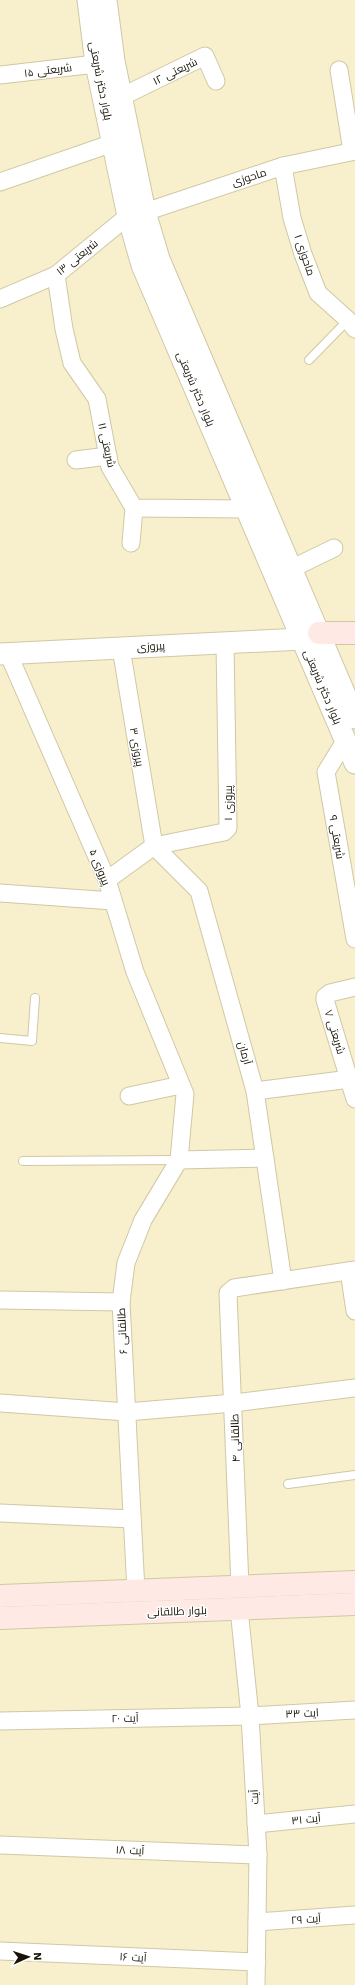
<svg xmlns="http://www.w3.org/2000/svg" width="355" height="1985" font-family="'Work Sans',Cairo,sans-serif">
<rect width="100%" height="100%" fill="#f8efcc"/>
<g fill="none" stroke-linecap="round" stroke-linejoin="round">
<g stroke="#d0c8a5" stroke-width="10">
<g id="service">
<path d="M309,360L348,320"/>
<path d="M0,1038L32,1041L35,998"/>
<path d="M23,1161L178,1160"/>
<path d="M288,1484L355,1475"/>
</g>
</g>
<g stroke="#d0c8a5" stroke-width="19">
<g id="minor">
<path d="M339,70L352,151"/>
<path d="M0,75L96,64"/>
<path d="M121,97L205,56L216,81"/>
<path d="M283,166L292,218L303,254L318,293L348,320L355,329"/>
<path d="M0,182L113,143"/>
<path d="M145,212L283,166L355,151"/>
<path d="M56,275L64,329L72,363L97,399L110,467L134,508L246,509"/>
<path d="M0,299L56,275L128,216"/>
<path d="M76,460L108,456"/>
<path d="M131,543L134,508"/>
<path d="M291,569L334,548"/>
<path d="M121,648L154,846L199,891L255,1091L283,1281"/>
<path d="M8,653L107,880L135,972L185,1094L179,1160L143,1220L126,1263L121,1302L136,1591"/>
<path d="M345,741L326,772L355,939"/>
<path d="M107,880L154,846L224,832L228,828L225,643"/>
<path d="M0,893L113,901"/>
<path d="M355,987L330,993L325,997V1000L355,1099"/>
<path d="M255,1091L350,1079"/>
<path d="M129,1096L181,1085"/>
<path d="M179,1160L265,1158"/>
<path d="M349,1271L355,1311"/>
<path d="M0,1300L121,1302"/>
<path d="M0,1403L127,1412L234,1403L355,1388"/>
<path d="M0,1513L132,1519"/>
<path d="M240,1586L228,1293L234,1288L355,1270"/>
<path d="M239,1609L250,1716L258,1855L256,1985"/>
<path d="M0,1721L250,1716L355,1710"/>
<path d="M256,1824L355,1814"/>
<path d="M0,1845L258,1855"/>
<path d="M257,1922L355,1915"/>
<path d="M0,1951L257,1962"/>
</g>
</g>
<g stroke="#d0c8a5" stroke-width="23">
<g id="tertiary">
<path d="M88,0L96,64L128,216L142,265L355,763"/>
<path d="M106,0L114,61L145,212L159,259L355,718"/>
<path d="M0,654L302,639L314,635"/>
</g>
</g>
<g stroke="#d0c8a5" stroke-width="24">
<g id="secondary">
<path d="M319,633H355"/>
<path d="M0,1596L355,1582"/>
<path d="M0,1618L355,1604"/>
</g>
</g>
<use href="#service" stroke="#fff" stroke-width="8"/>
<use href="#minor" stroke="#fff" stroke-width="17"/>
<use href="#tertiary" stroke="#fff" stroke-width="21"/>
<use href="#secondary" stroke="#ffe9e4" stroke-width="22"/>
</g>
<g text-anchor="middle" stroke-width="3" stroke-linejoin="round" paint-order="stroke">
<g font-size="11" fill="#171407" stroke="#fff">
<text transform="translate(48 70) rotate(-7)" y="4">شریعتی ۱۵</text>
<text transform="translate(175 71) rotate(-26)" y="4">شریعتی ۱۲</text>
<text transform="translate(101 81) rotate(79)" y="4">بلوار دکتر شریعتی</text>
<text transform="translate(249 177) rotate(-18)" y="4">ماحوزی</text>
<text transform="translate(305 255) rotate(71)" y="4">ماحوزی ۱</text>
<text transform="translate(77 257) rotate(-39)" y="4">شریعتی ۱۳</text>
<text transform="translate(196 389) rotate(67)" y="4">بلوار دکتر شریعتی</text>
<text transform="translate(107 445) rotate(77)" y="4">شریعتی ۱۱</text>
<text transform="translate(151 646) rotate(-3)" y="4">پیروزی</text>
<text transform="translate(323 687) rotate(67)" y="4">بلوار دکتر شریعتی</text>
<text transform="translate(137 747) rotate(80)" y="4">پیروزی ۳</text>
<text transform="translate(228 803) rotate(-90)" y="4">پیروزی ۱</text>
<text transform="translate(337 837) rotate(80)" y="4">شریعتی ۹</text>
<text transform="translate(100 867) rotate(68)" y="4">پیروزی ۵</text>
<text transform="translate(335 1032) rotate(73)" y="4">شریعتی ۷</text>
<text transform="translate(245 1053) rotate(74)" y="4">آرمان</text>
<text transform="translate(122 1331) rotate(-93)" y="4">طالقانی ۶</text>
<text transform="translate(235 1438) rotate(-92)" y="4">طالقانی ۴</text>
<text transform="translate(177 1611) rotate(-2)" y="4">بلوار طالقانی</text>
<text transform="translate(302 1713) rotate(-3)" y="4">ایت ۳۳</text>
<text transform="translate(125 1718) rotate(-1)" y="4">آیت ۲۰</text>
<text transform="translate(254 1797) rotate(-93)" y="4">آیت</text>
<text transform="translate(306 1819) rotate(-6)" y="4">آیت ۳۱</text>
<text transform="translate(130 1850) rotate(2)" y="4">آیت ۱۸</text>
<text transform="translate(306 1919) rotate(-4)" y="4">آیت ۲۹</text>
<text transform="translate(133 1957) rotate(3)" y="4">آیت ۱۶</text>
</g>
</g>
<g transform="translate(28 1957) rotate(87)" stroke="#ffffff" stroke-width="3" paint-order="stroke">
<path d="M0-3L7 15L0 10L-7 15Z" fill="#171407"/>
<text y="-6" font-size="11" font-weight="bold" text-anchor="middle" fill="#171407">N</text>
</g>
</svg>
